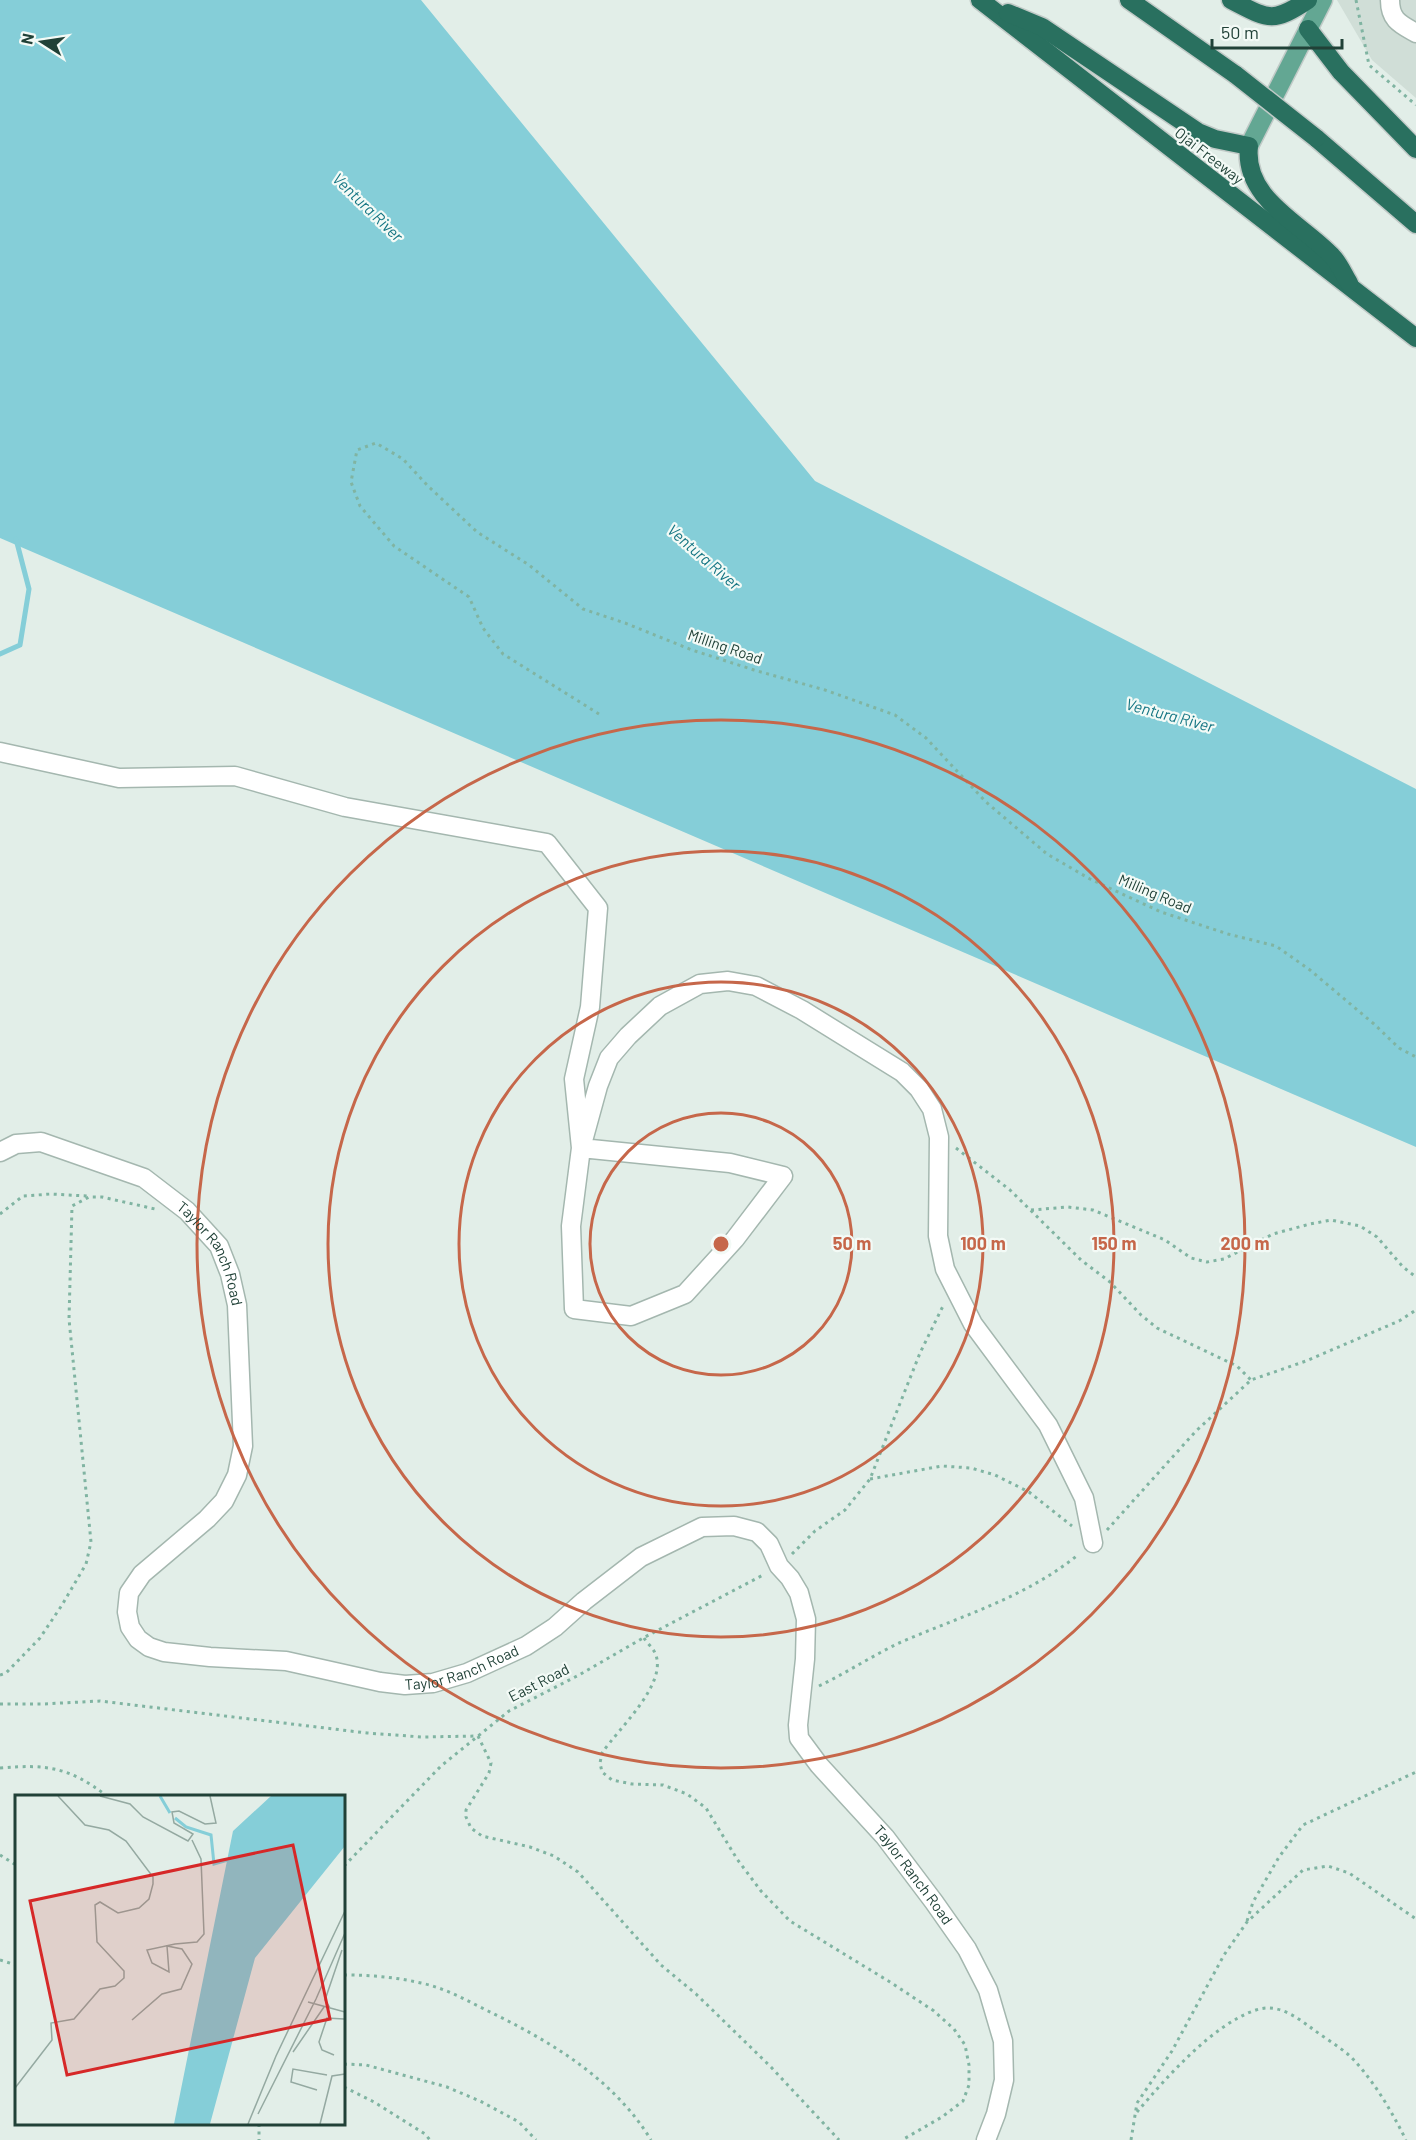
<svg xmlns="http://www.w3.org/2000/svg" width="1416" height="2140" font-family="Barlow,sans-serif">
<rect width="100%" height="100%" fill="#e2eee8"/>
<path fill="#d0ded7" d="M1337,0H1416V98L1372,60Z"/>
<path fill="#85ced8" d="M0,0H421L815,481L1416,789V1147L0,538Z"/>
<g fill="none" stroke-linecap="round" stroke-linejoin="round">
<path stroke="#85ced8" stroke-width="5" d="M0,654L20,645L29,589L16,539"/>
<g stroke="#a4b7af" stroke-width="21">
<g id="minor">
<path d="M1390,0C1390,20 1400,24 1416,33"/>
<path d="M0,752L119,778L235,776L345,807L547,843L598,908L590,1007L574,1079L581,1148L571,1226L574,1309L631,1316L685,1294L735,1239L783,1176L730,1163L581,1148L598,1086L609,1058L628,1036L660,1006L700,984L728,981L756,986L802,1010L902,1072L919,1089L932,1109L939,1137L938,1236L945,1269L973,1324L1048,1425L1084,1498L1093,1543"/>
<path id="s1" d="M0,1152L16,1144L41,1142L144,1178L187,1211L219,1246L230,1274L237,1305L243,1446L237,1475L224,1501L207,1519L142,1574L129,1593L127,1612L130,1627L138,1639L149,1647L164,1652L210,1657L286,1661L380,1682L405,1685L433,1683L467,1673L526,1646L555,1627L584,1601L641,1557L702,1527L734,1526L757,1532L769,1544L779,1566L790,1578L799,1593L806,1619L805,1659L798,1725L799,1738L819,1765L885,1837L934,1902L967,1949L988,1990L1003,2041L1004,2080L996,2114L986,2140"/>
</g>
</g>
<g stroke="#c1cac7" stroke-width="21">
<path id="major" d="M1249,146L1323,0"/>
</g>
<g stroke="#c1cac7" stroke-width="21">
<g id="highway">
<path d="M980,0L1416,338"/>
<path d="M1129,0L1236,75"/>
<path d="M1231,0C1268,19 1272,24 1308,0"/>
<path d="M1008,13L1042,27L1198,132L1215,139L1249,146C1243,199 1301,223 1332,256C1339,263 1344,275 1349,283"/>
<path d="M1308,29L1341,72L1416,149"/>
<path d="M1316,138L1416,224"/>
</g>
</g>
<g stroke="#80b4a2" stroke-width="3" stroke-dasharray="3 4.5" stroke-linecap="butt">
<path d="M1356,0L1369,65L1416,105"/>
<path d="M599,714L503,654L483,628L469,597L394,546L360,506L351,482L357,450L376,443L403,459L428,486L477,532L529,565L583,609L625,623L692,650L754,670L825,690L895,715L926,738L986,802L1047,854L1090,879L1161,912L1228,934L1276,946L1310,970L1374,1024L1399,1048L1416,1057"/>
<path d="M956,1148L1010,1190L1081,1260L1110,1282L1141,1315L1157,1328L1237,1366L1251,1380"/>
<path d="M1031,1210L1068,1207L1093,1210L1165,1240L1191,1258L1207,1262L1224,1259L1273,1234L1310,1224L1331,1220L1360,1226L1377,1237L1403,1267L1416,1277"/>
<path d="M0,1214L23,1196L51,1194L87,1196"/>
<path d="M870,1479L942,1466L971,1468L995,1475L1029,1492L1072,1526"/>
<path d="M1107,1530L1195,1432L1251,1380L1306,1361L1399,1321L1416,1310"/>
<path d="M792,1554L815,1531L845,1510L870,1479L920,1353L944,1304"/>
<path d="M644,1638C647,1643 653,1648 655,1653C669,1683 618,1729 602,1753L600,1763L602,1772L612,1780L632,1784L663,1785L687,1794L706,1808L737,1859L761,1891L790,1921L890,1982L934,2011L954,2029L965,2045L969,2065V2085L963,2101L942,2117L902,2140"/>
<path d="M0,1675L6,1673L40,1638L62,1605L86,1564L91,1542L69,1319L72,1206L89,1197H102L155,1209"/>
<path d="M819,1686C846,1673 872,1656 899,1643C961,1616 1027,1597 1079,1554"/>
<path d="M0,1704H43L100,1701L367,1733L422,1737L478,1736L491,1763L489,1773L466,1810V1817L471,1828L482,1836L530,1847L554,1856L578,1872L661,1965L696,1994L771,2067L839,2140"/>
<path d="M0,1768C47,1764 69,1767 107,1796"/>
<path d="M0,1855L16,1865"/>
<path d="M344,1866L441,1766L509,1711L579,1675L643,1638L765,1574"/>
<path d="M1247,1921L1253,1902L1279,1857L1303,1825L1416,1772"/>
<path d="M0,1960L16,1965"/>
<path d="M344,1975C370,1975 395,1977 421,1983C445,1988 466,2000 488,2011C550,2041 614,2079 651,2140"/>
<path d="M344,2064L366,2065L447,2087L482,2102L519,2122L536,2140"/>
<path d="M344,2087L374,2102L425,2134L430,2140"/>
<path d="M1137,2112C1166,2078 1213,2024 1256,2010C1277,2003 1295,2016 1310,2027C1323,2037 1339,2046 1351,2057C1374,2081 1391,2110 1406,2140"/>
<path d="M259,2124V2140"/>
<path d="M1131,2140L1137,2103L1172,2051L1224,1955L1247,1922L1303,1870L1328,1866L1349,1873L1416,1919"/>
</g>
<use href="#minor" stroke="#fff" stroke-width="18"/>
<use href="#major" stroke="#63a793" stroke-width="18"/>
<use href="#highway" stroke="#29705f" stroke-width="18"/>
<g stroke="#c1cac7" stroke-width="21" stroke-linecap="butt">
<path id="highway-bridge" d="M1236,75L1316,138"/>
</g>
<use href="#highway-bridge" stroke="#29705f" stroke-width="18"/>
</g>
<g fill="none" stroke="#c6674a" stroke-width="3">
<circle cx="721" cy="1244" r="131"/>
<circle cx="721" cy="1244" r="262"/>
<circle cx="721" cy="1244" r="393"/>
<circle cx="721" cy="1244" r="524"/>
</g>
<g text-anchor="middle" stroke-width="4.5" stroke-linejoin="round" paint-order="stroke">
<g font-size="15" fill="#204137" stroke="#f3faf6">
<text transform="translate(1209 156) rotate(38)" y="5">Ojai Freeway</text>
<text transform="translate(725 647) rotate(19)" y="5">Milling Road</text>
<text transform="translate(1155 894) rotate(23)" y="5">Milling Road</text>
<text dy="5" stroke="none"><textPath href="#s1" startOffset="256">Taylor Ranch Road</textPath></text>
<text dy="5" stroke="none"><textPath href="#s1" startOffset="1030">Taylor Ranch Road</textPath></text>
<text transform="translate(539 1683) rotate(-27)" y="5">East Road</text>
<text dy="5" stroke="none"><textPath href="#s1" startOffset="1768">Taylor Ranch Road</textPath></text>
</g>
<g font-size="16" font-style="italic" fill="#147583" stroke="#f3faf6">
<text transform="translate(368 207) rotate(44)" y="6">Ventura River</text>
<text transform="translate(704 557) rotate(41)" y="6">Ventura River</text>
<text transform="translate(1170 715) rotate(15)" y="6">Ventura River</text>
</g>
</g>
<g transform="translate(15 1795)">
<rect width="330" height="330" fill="#e2eee8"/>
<path d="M256,1H330V51L240,163L195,329H159L218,36Z" fill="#85ced8"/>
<path fill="none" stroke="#85ced8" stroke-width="3" d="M145,1L155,18M160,23L171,32L196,40L199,69L213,65"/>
<path fill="none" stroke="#94a9a1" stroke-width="1.5" d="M85,1L115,9L128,22L173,46L178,39L159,28L157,17L164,16L190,29L201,28L195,1M293,207L330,217M315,213L310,205L327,155M117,225L147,199L166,194L177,169L167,154L152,151L154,177L137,168L132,155L160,149L182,147L189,139L186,64L177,45M278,257L309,212M319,260L307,255L304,247L312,223L329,224M0,293L37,245L36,228L59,224L85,194L100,191L109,183V176L82,147L80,110L85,107L103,118L124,113L134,104L138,89V82L111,46L94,35L70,30L43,1M302,295L276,287L278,274L312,280M243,319L301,204L330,138M233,329L261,261L330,116M305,329L317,281L330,279"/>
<path fill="#d62828" fill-opacity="0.15" stroke="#d62828" stroke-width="3" d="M278,50L315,224L52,280L15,106Z"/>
<rect width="330" height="330" fill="none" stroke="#204137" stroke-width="3"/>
</g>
<circle cx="721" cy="1244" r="9" fill="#c6674a" stroke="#f3faf6" stroke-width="3"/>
<g font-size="18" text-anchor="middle" font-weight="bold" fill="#c6674a" stroke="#f3faf6" stroke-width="4.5" stroke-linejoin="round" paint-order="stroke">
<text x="852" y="1250">50 m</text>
<text x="983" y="1250">100 m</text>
<text x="1114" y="1250">150 m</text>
<text x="1245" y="1250">200 m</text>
</g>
<g transform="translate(42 42) rotate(282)" stroke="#f3faf6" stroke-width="4.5" paint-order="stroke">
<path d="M0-4.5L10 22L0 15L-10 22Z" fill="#204137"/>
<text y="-9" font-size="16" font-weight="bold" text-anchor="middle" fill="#204137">N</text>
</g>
<path d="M1212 39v9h130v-9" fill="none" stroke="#204137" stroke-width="3"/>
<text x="1221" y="39" font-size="18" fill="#204137" stroke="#f3faf6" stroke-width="4.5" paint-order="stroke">50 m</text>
</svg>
